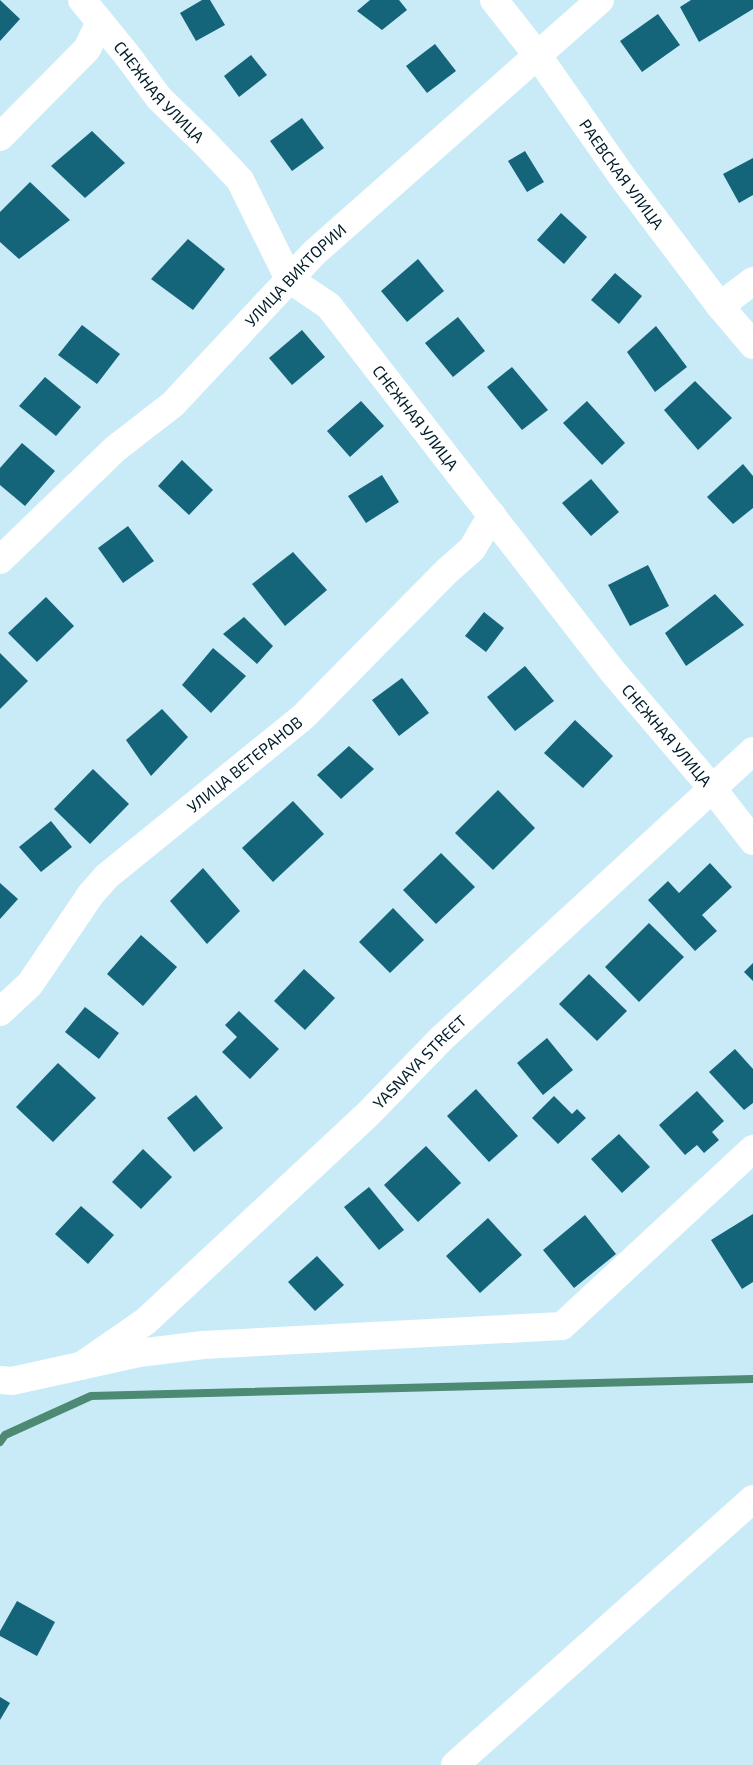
<svg xmlns="http://www.w3.org/2000/svg" width="753" height="1765" font-family="'Exo 2',sans-serif">
<rect width="100%" height="100%" fill="#c9ebf8"/>
<g fill="none" stroke-linecap="round" stroke-linejoin="round">
<path stroke="#4c8a74" stroke-width="8" d="M0,1442L5,1435L91,1396L753,1379"/>
</g>
<g fill="#14647a">
<path d="M0,0L20,19L0,41Z"/>
<path d="M202,0H210L225,25L196,41L180,13Z"/>
<path d="M370,0H399L407,10L382,30L357,11Z"/>
<path d="M691,0H753V9L699,42L680,7Z"/>
<path d="M658,14L680,45L642,72L620,41Z"/>
<path d="M435,44L456,71L427,93L406,66Z"/>
<path d="M251,55L267,75L239,97L224,76Z"/>
<path d="M302,118L324,148L292,171L270,141Z"/>
<path d="M92,131L125,163L85,198L51,166Z"/>
<path d="M525,151L544,182L527,192L508,161Z"/>
<path d="M753,158V195L739,203L723,174Z"/>
<path d="M30,182L70,220L19,259L0,242V212Z"/>
<path d="M561,213L587,237L564,264L537,240Z"/>
<path d="M188,239L225,269L193,310L151,279Z"/>
<path d="M418,259L444,291L407,322L381,291Z"/>
<path d="M615,273L642,296L619,324L591,300Z"/>
<path d="M458,317L485,351L453,377L425,343Z"/>
<path d="M82,325L120,354L97,384L58,355Z"/>
<path d="M656,326L687,367L655,392L627,352Z"/>
<path d="M302,330L325,357L292,385L269,358Z"/>
<path d="M512,367L548,410L522,430L487,387Z"/>
<path d="M45,377L81,407L56,436L19,406Z"/>
<path d="M695,381L732,418L698,450L664,410Z"/>
<path d="M361,401L384,426L350,457L327,431Z"/>
<path d="M587,401L625,443L602,465L563,423Z"/>
<path d="M22,443L55,471L25,506L0,485V468Z"/>
<path d="M182,460L213,490L189,515L158,486Z"/>
<path d="M743,464L753,476V508L733,524L707,497Z"/>
<path d="M382,475L399,502L366,523L348,496Z"/>
<path d="M591,479L619,512L591,536L562,503Z"/>
<path d="M128,526L154,561L123,583L98,548Z"/>
<path d="M293,552L327,590L285,626L252,584Z"/>
<path d="M648,565L669,606L630,626L608,585Z"/>
<path d="M715,594L744,625L686,666L665,633Z"/>
<path d="M46,597L74,626L37,662L8,633Z"/>
<path d="M484,612L504,628L486,652L465,636Z"/>
<path d="M244,617L273,646L257,664L223,634Z"/>
<path d="M213,648L246,676L211,713L182,685Z"/>
<path d="M0,653L28,681L0,709Z"/>
<path d="M525,666L554,701L515,731L487,697Z"/>
<path d="M402,678L429,713L399,736L372,700Z"/>
<path d="M162,709L188,737L151,776L126,740Z"/>
<path d="M575,720L613,756L583,788L544,753Z"/>
<path d="M349,746L374,769L341,799L317,775Z"/>
<path d="M93,769L129,804L90,844L54,809Z"/>
<path d="M498,790L535,828L493,870L455,833Z"/>
<path d="M293,801L324,834L273,882L242,848Z"/>
<path d="M51,821L72,847L41,872L19,847Z"/>
<path d="M441,853L475,887L436,924L403,890Z"/>
<path d="M710,863L732,887L702,915L717,931L695,951L648,900L668,881L679,893Z"/>
<path d="M203,868L240,911L207,944L170,901Z"/>
<path d="M0,883L18,899L0,919Z"/>
<path d="M393,908L424,940L390,973L359,942Z"/>
<path d="M649,923L684,957L639,1002L605,967Z"/>
<path d="M141,935L177,967L143,1006L107,974Z"/>
<path d="M753,963V981L744,972Z"/>
<path d="M304,969L335,998L305,1030L274,1001Z"/>
<path d="M589,974L627,1011L597,1041L559,1004Z"/>
<path d="M85,1007L119,1033L99,1059L65,1032Z"/>
<path d="M239,1011L279,1049L250,1079L222,1052L237,1037L225,1025Z"/>
<path d="M547,1038L573,1070L543,1095L517,1063Z"/>
<path d="M735,1049L753,1069V1103L744,1110L709,1072Z"/>
<path d="M58,1063L96,1098L53,1142L16,1107Z"/>
<path d="M476,1089L518,1136L489,1162L447,1116Z"/>
<path d="M697,1091L724,1121L712,1132L719,1140L704,1153L697,1145L685,1155L659,1125Z"/>
<path d="M196,1095L223,1128L194,1152L167,1118Z"/>
<path d="M554,1096L572,1114L577,1109L586,1118L558,1144L532,1118Z"/>
<path d="M619,1134L650,1167L622,1193L591,1159Z"/>
<path d="M426,1146L461,1183L418,1222L384,1185Z"/>
<path d="M143,1149L172,1177L141,1209L112,1182Z"/>
<path d="M369,1187L404,1230L379,1250L344,1207Z"/>
<path d="M81,1206L114,1235L88,1264L55,1234Z"/>
<path d="M753,1214V1282L742,1289L711,1240Z"/>
<path d="M585,1215L616,1254L574,1288L543,1250Z"/>
<path d="M488,1218L522,1255L480,1293L446,1256Z"/>
<path d="M317,1256L344,1285L315,1311L288,1282Z"/>
<path d="M17,1601L55,1622L37,1656L0,1636V1631Z"/>
<path d="M0,1697L10,1703L0,1720Z"/>
</g>
<g fill="none" stroke-linecap="round" stroke-linejoin="round">
<g stroke="#fff" stroke-width="28">
<path id="s1" d="M82,0L127,55L159,98L205,143L240,180L289,279L329,306L613,672L712,788L753,841"/>
<path id="s2" d="M494,0L538,56L621,175L720,306L753,345"/>
<path d="M0,137L87,49L100,22"/>
<path d="M720,306L753,281"/>
<path id="s3" d="M0,560L115,449L173,404L314,253L600,0"/>
<path id="s4" d="M0,1012L30,984L91,894L107,876L303,717L447,571L472,549L492,515"/>
<path id="s5" d="M81,1366L146,1321L368,1114L441,1039L753,751"/>
<path d="M0,1380L12,1381L139,1353L203,1345L562,1326L753,1149"/>
<path d="M455,1765L753,1499"/>
</g>
</g>
<g text-anchor="middle" stroke-width="5" stroke-linejoin="round" paint-order="stroke">
<g font-size="16" fill="#001c26" stroke="#e4f5fc">
<text dy="6" stroke="none"><textPath href="#s1" startOffset="120">СНЕЖНАЯ УЛИЦА</textPath></text>
<text dy="6" stroke="none"><textPath href="#s2" startOffset="216">РАЕВСКАЯ УЛИЦА</textPath></text>
<text dy="6" stroke="none"><textPath href="#s3" startOffset="411">УЛИЦА ВИКТОРИИ</textPath></text>
<text dy="6" stroke="none"><textPath href="#s1" startOffset="540">СНЕЖНАЯ УЛИЦА</textPath></text>
<text dy="6" stroke="none"><textPath href="#s1" startOffset="945">СНЕЖНАЯ УЛИЦА</textPath></text>
<text dy="6" stroke="none"><textPath href="#s4" startOffset="351">УЛИЦА ВЕТЕРАНОВ</textPath></text>
<text dy="6" stroke="none"><textPath href="#s5" startOffset="456">YASNAYA STREET</textPath></text>
</g>
</g>
</svg>
